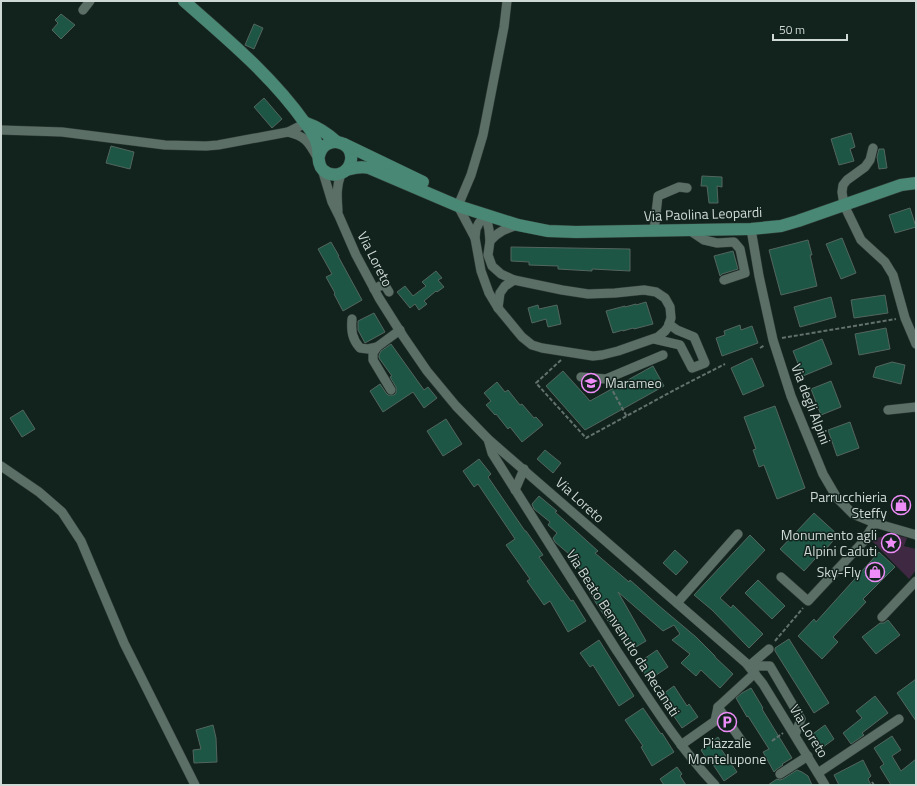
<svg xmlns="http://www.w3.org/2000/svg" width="917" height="786" font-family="'Titillium Web',sans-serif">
<rect width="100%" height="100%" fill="#12231d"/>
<path fill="#3f2841" d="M896,535L907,538L904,546L916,549V570L909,579L872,541C879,536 887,535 896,535Z"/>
<g fill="#1d5645" stroke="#53665e">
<path d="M61,14L75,25L61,39L52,30L58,23L55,20Z"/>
<path d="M254,24L263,28L254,49L245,45Z"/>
<path d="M264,98L282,119L272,128L254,107Z"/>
<path d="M851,133L855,147L850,149L854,161L839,165L831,139Z"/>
<path d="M111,146L134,152L130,169L106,163Z"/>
<path d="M879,149H884L887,168L879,169L877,157Z"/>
<path d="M702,176L722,177V187L717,186L718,203H709L707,186H701Z"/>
<path d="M910,208L916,227L895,233L889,215Z"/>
<path d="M842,238L856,273L841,279L826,244Z"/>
<path d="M808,240L812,255H810L817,286L781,295L769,250Z"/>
<path d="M331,242L339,256H338L362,300L343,311L334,294L335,293L326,277L332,274L318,249Z"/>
<path d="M511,247L630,249V271L592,269V271L558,269V266L529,265V262L511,261Z"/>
<path d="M733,251L738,269L722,274L720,276L714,256Z"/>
<path d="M436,271L442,278L438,280L444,287L437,292L436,291L424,301L427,304L419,310L415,304L410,308L397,292L405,286L413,296L426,286L422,282Z"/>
<path d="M885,295L888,313L854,318L851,300Z"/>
<path d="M831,297L836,317L800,327L794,307Z"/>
<path d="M646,302L653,324L634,329L633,328L623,331V330L613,333L606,311L625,306V307L636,304V305Z"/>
<path d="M538,305L539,309L557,305L561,324L548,327L546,319L532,323L528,308Z"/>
<path d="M374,313L385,332L365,343L358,330V321Z"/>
<path d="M740,325L741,330L752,326L758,343L722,356L716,338L725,335L724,331Z"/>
<path d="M886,328L890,349L859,355L855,334Z"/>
<path d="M822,339L832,364L803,376L793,351Z"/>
<path d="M391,344L424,390L428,387L437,398L424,408L413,392L383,412L370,391L380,384L386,393L388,395H394L396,393V387L390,377L392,376L379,358V355L381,351Z"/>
<path d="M752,358L764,386L743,395L731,368Z"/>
<path d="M892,362L905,365L901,384L873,377L876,367Z"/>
<path d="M653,366L664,386L585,430L546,386L563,371L590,401Z"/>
<path d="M831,381L841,407L821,415L811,389Z"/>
<path d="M497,382L505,392L508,390L520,405L522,404L534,418L536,417L543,425L522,442L510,427L508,429L496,414L495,415L486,405L491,401L484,393Z"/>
<path d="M775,406L805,488L777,499L764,465L759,467L753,450L756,449L744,417Z"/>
<path d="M23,410L35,429L22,437L10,418Z"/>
<path d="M446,419L462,444L443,456L427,431Z"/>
<path d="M850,422L859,448L837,456L828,430Z"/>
<path d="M545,450L561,463L553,473L537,459Z"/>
<path d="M479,459L491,474L488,477L525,531H526L543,555L539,557L571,601L573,600L586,621L568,632L550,601L544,605L527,581L530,579L506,545L515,539L478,484L474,487L463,471Z"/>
<path d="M539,496L557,511L555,512L598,551L595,553L629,582L630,580L658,605L696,637L715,656V657L733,674L720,688L701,670L696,676L681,663L690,654L672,640L680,634L674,625L663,631L618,592L646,641L629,651L614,625L612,627L596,603L582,580L588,576L567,557L569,554L555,542L553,538L557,533L548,525L550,522L534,509L532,504Z"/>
<path d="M814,513L838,535L826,549L825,548L804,571L780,549Z"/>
<path d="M750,535L765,550L720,598L731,608L733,605L763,634L749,648L712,610L694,595Z"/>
<path d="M675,550L688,562L676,575L663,563Z"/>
<path d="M879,552L895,567L863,599L866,602L833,637L838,642L822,659L798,636L814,619L816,622Z"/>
<path d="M758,580L785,606L772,619L745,593Z"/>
<path d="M888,620L900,635L876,654L862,637L880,623H884Z"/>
<path d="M789,639L829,703L814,713L775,651V648Z"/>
<path d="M599,640L634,696L619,706L593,665L590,667L580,653Z"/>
<path d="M657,650L668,667L649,680L638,663Z"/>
<path d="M916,679V721L897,693Z"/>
<path d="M674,686L687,706L689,704L698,717L682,728L660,696Z"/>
<path d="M751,688L763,708L762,709L792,758L782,764L783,765L777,769L774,772L763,752L769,749L748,716L747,717L736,698L742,693Z"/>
<path d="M875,696L888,713L862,733L864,735L851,744L843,733L862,718L856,711Z"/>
<path d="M643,708L661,734L662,733L674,752L652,766L641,747L643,746L625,720Z"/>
<path d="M213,725L216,738L217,762L194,763L193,750L201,749L196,730Z"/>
<path d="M825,725L834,739L819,750L810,736Z"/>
<path d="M892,736L901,750L892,756L901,771L916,759V785H891L880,767L884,764L874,748Z"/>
<path d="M718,737L724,747L721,749L737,772L724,781L708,757L706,758L701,750Z"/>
<path d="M863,760L871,776L868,779L871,785H839L834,775Z"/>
<path d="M677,767L682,774L680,776L686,785H664L660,779Z"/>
<path d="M797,770L802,772L808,776L812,785H768L777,779L780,780L783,779Z"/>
</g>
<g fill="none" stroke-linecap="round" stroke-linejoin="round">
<g stroke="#313d38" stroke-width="10">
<g id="minor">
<path d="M83,10L90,1"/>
<path d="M1,130L62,132L165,145L206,146L218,145L288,132L306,123"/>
<path d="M288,132C305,136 309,142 317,157"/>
<path d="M873,148L870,160L865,167L847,180L843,185L842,192L844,205L861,240L885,262L893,275L905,318L916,344"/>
<path d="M322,169L332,202L339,216L356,255L379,298L403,336L427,371L456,406L488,439L746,663L763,684L825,785"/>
<path d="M460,201L471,175L483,135L504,27L507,1"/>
<path d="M458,206L475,238"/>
<path d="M338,211C337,196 336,188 341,174"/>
<path d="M486,215L489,230L490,241L488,255L492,266L501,274L514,280L562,290L588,294L615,293L644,290L656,292L665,298L670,307L671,318L668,327L665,331L658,337L618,351L602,355L593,356L542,348L532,345L522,337L498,308L489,293L481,271L475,238L476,229L479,223Z"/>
<path d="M751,229L759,276L773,340L791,396L823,474L837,498L853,514L875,523L916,535"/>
<path d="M689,230L704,240L717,243L734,242L740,249L745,273L724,280"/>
<path d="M654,231L658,196L679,187L687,188"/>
<path d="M490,241C499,231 505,229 518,225"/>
<path d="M374,289L382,285L386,287L389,292"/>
<path d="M498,308L500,293L505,286L514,280"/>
<path d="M352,319C351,331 352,339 360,348L368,349L377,347"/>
<path d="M654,339L680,345L692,368L705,363L694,337L677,330L669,324"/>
<path d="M581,377L606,379L663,355"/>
<path d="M391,390L373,360V353L377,347L400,330"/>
<path d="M888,410L916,407"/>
<path d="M488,439L492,453C534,519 575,585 617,651C648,697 677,745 715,785"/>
<path d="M1,466L39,492L62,512L81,541L124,643L195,785"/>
<path d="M515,490L524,469"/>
<path d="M781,577L808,601L863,542L875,523"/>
<path d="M677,603L738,534"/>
<path d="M882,617L916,581"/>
<path d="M749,666H770L801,719L795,735"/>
<path d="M749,666L769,649"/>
<path d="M743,743L718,707L755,673"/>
<path d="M681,745L715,721L718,707"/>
<path d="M818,773L899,719"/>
<path d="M780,774L808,756"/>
</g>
</g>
<g stroke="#313d38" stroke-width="13">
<g id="major">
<path d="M184,1C227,39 272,76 305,123C310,129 315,137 317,144C320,153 316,163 323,170C333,179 349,174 351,160C354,140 324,134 319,156"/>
<path d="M306,123C318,127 328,134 337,142"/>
<path d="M344,144L423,182"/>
<path d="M346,170C354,168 360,166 369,168L458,206L518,225L548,231L576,232L751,229L781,226L798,221L901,185L916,183"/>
</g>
</g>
<g stroke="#63716c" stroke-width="2" stroke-dasharray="4 2" stroke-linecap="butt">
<path d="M782,338L896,319"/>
<path d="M760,348L765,345"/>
<path d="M561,360L536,383L586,438L680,387L725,364"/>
<path d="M610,386L627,417"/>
<path d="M775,641L803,608"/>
<path d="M772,741L783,733"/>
<path d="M872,782L874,785"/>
</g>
<use href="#minor" stroke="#5b6f67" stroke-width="9"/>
<use href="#major" stroke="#498874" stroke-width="12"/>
</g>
<defs>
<g id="school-ring" transform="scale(1)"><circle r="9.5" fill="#12231d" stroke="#ee8cf8" stroke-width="1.5"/><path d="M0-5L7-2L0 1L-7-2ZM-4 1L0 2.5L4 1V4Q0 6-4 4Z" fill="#ee8cf8"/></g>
<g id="shop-ring" transform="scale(1)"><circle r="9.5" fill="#12231d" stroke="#ee8cf8" stroke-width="1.5"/><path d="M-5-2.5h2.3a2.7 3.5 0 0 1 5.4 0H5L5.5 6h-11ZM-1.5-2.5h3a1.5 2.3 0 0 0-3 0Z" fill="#ee8cf8"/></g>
<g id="sight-ring" transform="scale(1)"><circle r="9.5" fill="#12231d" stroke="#ee8cf8" stroke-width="1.5"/><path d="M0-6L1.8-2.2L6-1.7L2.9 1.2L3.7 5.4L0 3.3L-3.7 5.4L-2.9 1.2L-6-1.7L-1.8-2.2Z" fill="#ee8cf8"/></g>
<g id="parking-ring" transform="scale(1)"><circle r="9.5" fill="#12231d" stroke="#ee8cf8" stroke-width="1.5"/><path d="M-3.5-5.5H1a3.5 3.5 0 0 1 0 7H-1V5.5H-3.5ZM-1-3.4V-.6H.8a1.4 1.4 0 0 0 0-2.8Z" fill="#ee8cf8"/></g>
</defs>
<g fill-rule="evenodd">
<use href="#school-ring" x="591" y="383"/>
<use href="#shop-ring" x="901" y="505"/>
<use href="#sight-ring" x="891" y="543"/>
<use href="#shop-ring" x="875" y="572"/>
<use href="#parking-ring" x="727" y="722"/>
</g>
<g text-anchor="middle" stroke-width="3" stroke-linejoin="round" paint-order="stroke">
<g font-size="14" fill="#ced8d4" stroke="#12231d">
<text transform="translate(703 214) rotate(-2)" y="5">Via Paolina Leopardi</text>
<text transform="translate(375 259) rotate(63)" y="5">Via Loreto</text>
<text transform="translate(811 404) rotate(69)" y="5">Via degli Alpini</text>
<text transform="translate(580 500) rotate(42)" y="5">Via Loreto</text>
<text transform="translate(623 633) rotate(57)" y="5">Via Beato Benvenuto da Recanati</text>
<text transform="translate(809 731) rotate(58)" y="5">Via Loreto</text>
</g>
<g font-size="14" fill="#ced8d4" stroke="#12231d" text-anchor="end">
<text x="605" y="388" text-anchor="start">Marameo</text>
<text x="887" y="502">Parrucchieria<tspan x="887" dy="16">Steffy</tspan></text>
<text x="877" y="540">Monumento agli<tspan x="877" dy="16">Alpini Caduti</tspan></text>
<text x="861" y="577">Sky-Fly</text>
<text x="727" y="748" text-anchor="middle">Piazzale<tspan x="727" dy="16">Montelupone</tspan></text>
</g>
</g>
<rect width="917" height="786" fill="none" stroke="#ced8d4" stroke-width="4"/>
<path d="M773 34v6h74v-6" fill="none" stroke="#ced8d4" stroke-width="2"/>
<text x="779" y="34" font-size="12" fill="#ced8d4" stroke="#12231d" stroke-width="3" paint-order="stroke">50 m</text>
</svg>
